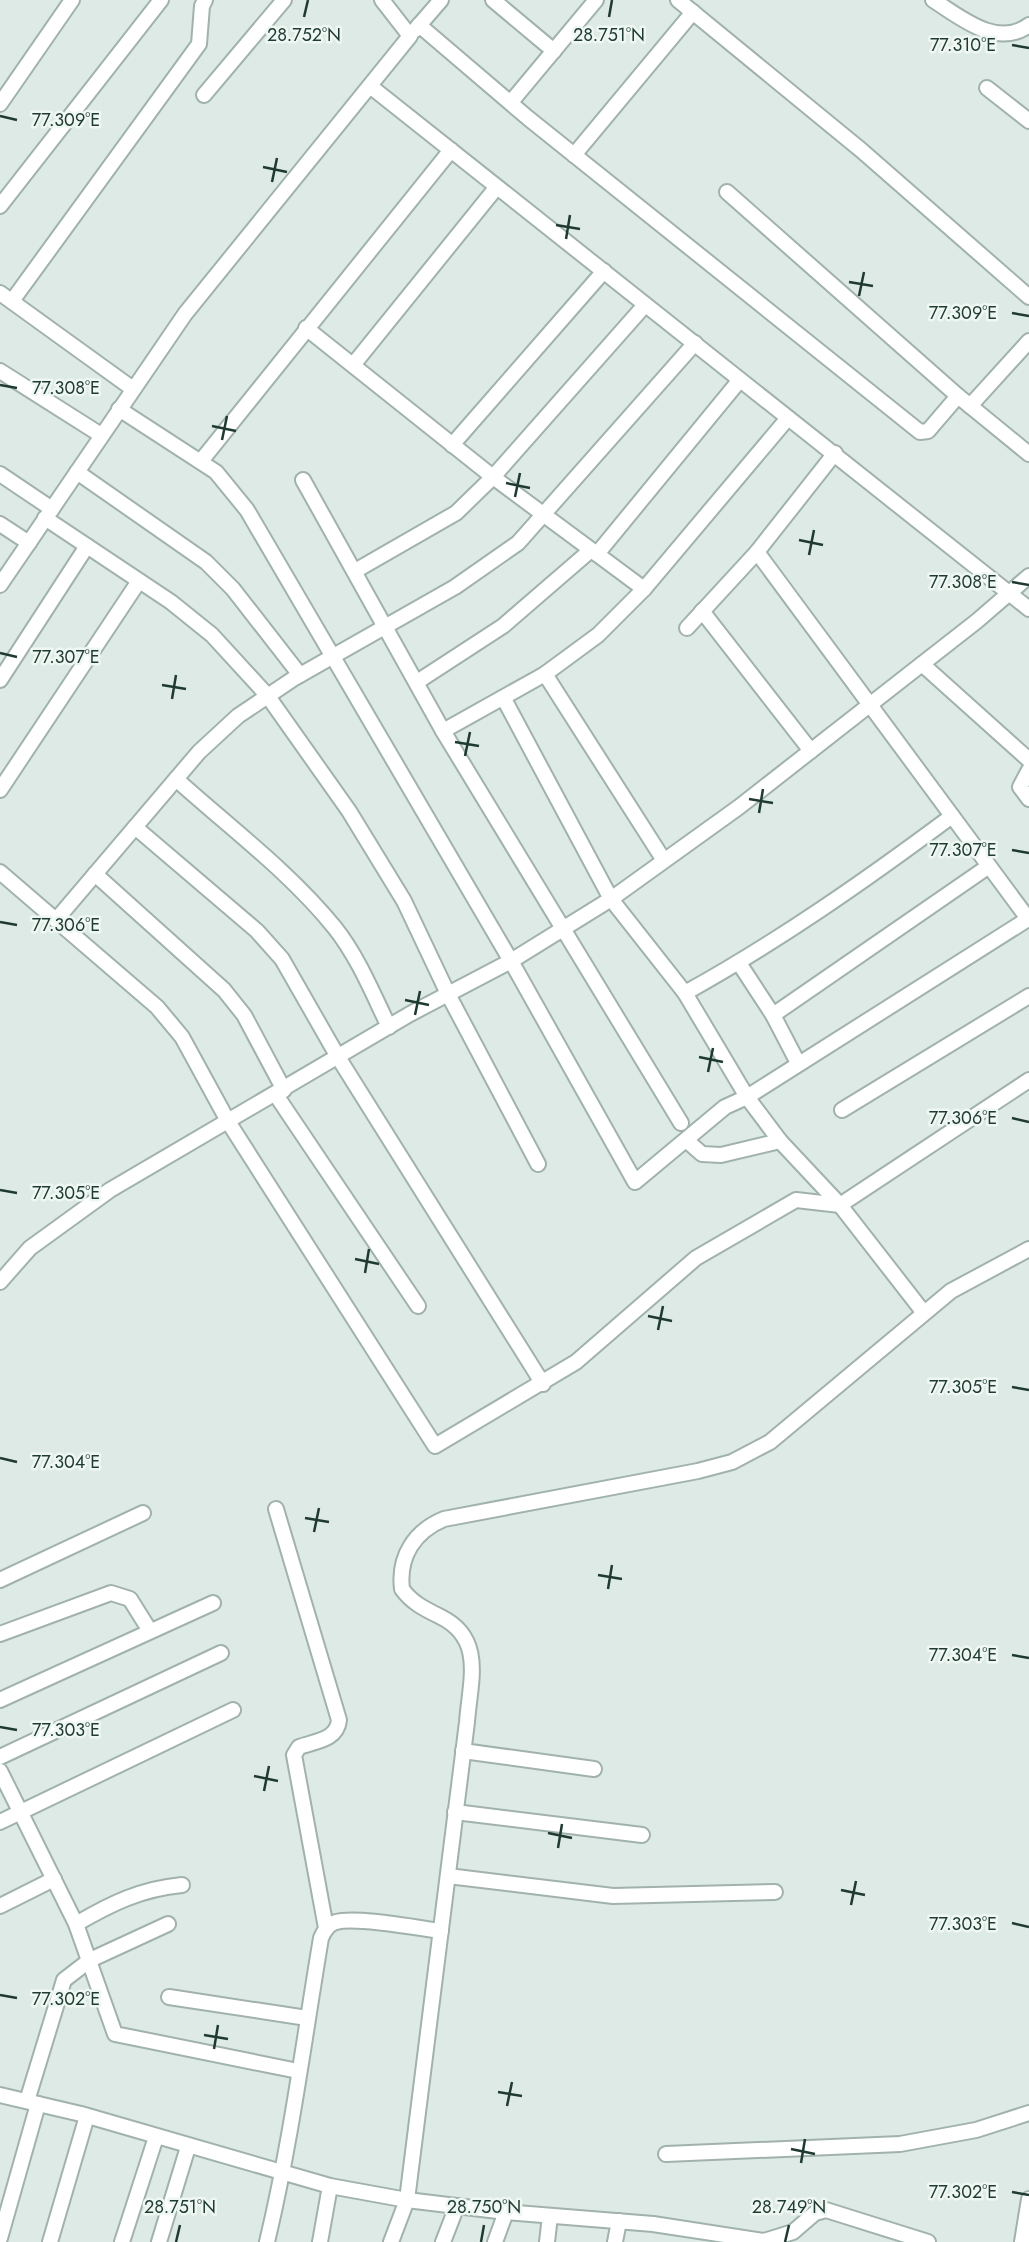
<svg xmlns="http://www.w3.org/2000/svg" width="1029" height="2242" font-family="Jost,sans-serif">
<rect width="100%" height="100%" fill="#deeae5"/>
<g fill="none" stroke-linecap="round" stroke-linejoin="round">
<g stroke="#a1b2ac" stroke-width="18">
<g id="street">
<path d="M493,0L554,51"/>
<path d="M678,0L861,150L1029,297"/>
<path d="M933,0C960,17 997,49 1029,25"/>
<path d="M419,25L528,118L920,432L928,431L958,396"/>
<path d="M415,30L441,0"/>
<path d="M370,86L1029,609"/>
<path d="M987,88L1029,121"/>
<path d="M204,95L284,0"/>
<path d="M511,102L596,0"/>
<path d="M0,104L72,0"/>
<path d="M574,155L693,12"/>
<path d="M727,192L958,396L1029,454"/>
<path d="M0,206L161,0"/>
<path d="M0,293L133,389"/>
<path d="M12,301L199,44L202,6L205,0"/>
<path d="M306,328L493,477L644,589"/>
<path d="M353,365L496,188"/>
<path d="M0,371L101,435"/>
<path d="M970,406L1029,341"/>
<path d="M119,409L216,472L247,510L511,961L635,1182L725,1107L747,1097L1028,919"/>
<path d="M452,445L604,271"/>
<path d="M201,461L451,150"/>
<path d="M77,472L206,562L233,589L300,675"/>
<path d="M0,474L52,509"/>
<path d="M303,480L443,731L681,1123"/>
<path d="M45,518L171,602L212,635L267,695L349,811L404,901L449,996L538,1164"/>
<path d="M0,524L29,543"/>
<path d="M757,552L1029,920"/>
<path d="M597,554L739,381"/>
<path d="M355,571L456,513L493,477L645,305"/>
<path d="M0,585L185,314L410,36L382,0"/>
<path d="M702,611L811,751"/>
<path d="M687,628L757,552L835,453"/>
<path d="M922,664L1029,760"/>
<path d="M545,674L663,859"/>
<path d="M0,680L87,546"/>
<path d="M417,682L503,626L591,550"/>
<path d="M504,699L611,899L685,993L747,1097L780,1141L840,1205L924,1313"/>
<path d="M443,731L545,674L598,635L644,589L788,418"/>
<path d="M1029,770L1020,787L1029,799"/>
<path d="M176,779C229,827 290,872 335,928C358,957 373,994 389,1027"/>
<path d="M0,790L139,581"/>
<path d="M135,827L257,931L282,959L338,1057L543,1384"/>
<path d="M0,872L157,1007L182,1037L229,1123L435,1446L576,1362L696,1258L796,1200L840,1205L1029,1080"/>
<path d="M95,874L224,990L244,1015L284,1090"/>
<path d="M56,920L199,752L238,716L293,679L455,587L518,543L695,343"/>
<path d="M739,963L773,1015L798,1063"/>
<path d="M685,993C779,941 866,880 952,816"/>
<path d="M773,1015L989,866"/>
<path d="M276,1095L418,1306"/>
<path d="M842,1110L1029,996"/>
<path d="M686,1140L702,1154L721,1155L780,1141"/>
<path d="M0,1282L30,1248L110,1190L410,1014L511,961L611,899L739,807L977,621L1029,576"/>
<path d="M276,1509L339,1720C337,1740 316,1741 299,1747L294,1755L326,1928"/>
<path d="M0,1580L143,1513"/>
<path d="M0,1634L111,1593L130,1599L150,1631"/>
<path d="M0,1700L213,1603"/>
<path d="M463,1751L594,1769"/>
<path d="M0,1757L221,1653"/>
<path d="M0,1771L76,1924L115,2034L298,2071"/>
<path d="M455,1812L642,1835"/>
<path d="M0,1822L233,1710"/>
<path d="M448,1876L613,1896L775,1892"/>
<path d="M0,1906L54,1879"/>
<path d="M76,1924C112,1903 141,1889 182,1885"/>
<path d="M169,1997L307,2018"/>
<path d="M0,2095L81,2114L330,2186L407,2200L506,2212L653,2224L764,2241L793,2232L815,2213L826,2210L928,2242"/>
<path d="M27,2101L64,1980L90,1960L168,1924"/>
<path d="M666,2154L900,2144L976,2130L1029,2113"/>
<path d="M0,2238L38,2104"/>
<path d="M50,2242L87,2116"/>
<path d="M122,2242L156,2137"/>
<path d="M159,2242L188,2147"/>
<path d="M267,2242C291,2142 304,2039 321,1938C324,1931 328,1924 336,1922C355,1916 418,1928 441,1931"/>
<path d="M320,2242L330,2186"/>
<path d="M391,2242L407,2200L467,1722C470,1681 485,1639 441,1617C425,1609 412,1603 402,1589C398,1556 415,1531 444,1519L698,1471L732,1462L770,1442L951,1291L1029,1249"/>
<path d="M443,2242L457,2206"/>
<path d="M495,2242L506,2212"/>
<path d="M547,2242L550,2216"/>
<path d="M615,2242L619,2221"/>
<path d="M1022,2242L1029,2199"/>
</g>
</g>
<use href="#street" stroke="#fff" stroke-width="14"/>
</g>
<path fill="none" stroke="#1f3a32" stroke-width="2.5" d="M304,17L308,0M609,17L612,0M1012,45L1029,48M0,116L17,120M263,167L287,172M272,182L277,158M556,225L580,229M566,239L570,215M849,282L873,286M859,296L864,272M1012,313L1029,316M0,385L17,388M212,426L236,431M222,440L227,416M506,483L530,488M515,497L520,473M799,540L823,545M809,555L814,530M1012,582L1029,585M0,653L17,657M162,685L186,689M172,699L176,675M455,742L479,746M465,756L470,732M749,799L773,803M759,813L763,789M1012,850L1029,853M0,922L17,925M405,1000L429,1005M415,1015L420,991M699,1057L723,1062M708,1072L713,1048M1012,1118L1029,1122M0,1190L17,1193M355,1259L379,1264M365,1273L369,1249M648,1316L672,1321M658,1330L663,1306M1012,1387L1029,1390M0,1458L17,1462M305,1518L329,1522M314,1532L319,1508M598,1575L622,1579M608,1589L612,1565M1012,1655L1029,1658M0,1727L17,1730M254,1776L278,1781M264,1791L269,1766M548,1833L572,1838M558,1848L562,1824M841,1890L865,1895M851,1905L856,1881M1012,1923L1029,1927M0,1995L17,1998M204,2035L228,2039M214,2049L218,2025M498,2092L522,2096M507,2106L512,2082M791,2149L815,2154M801,2163L805,2139M1012,2192L1029,2195M176,2242L180,2225M481,2242L484,2225M785,2242L789,2225"/>
<g font-size="18" text-anchor="middle" fill="#1f3a32" stroke="#eff7f3" stroke-width="5" stroke-linejoin="round" paint-order="stroke">
<text x="304" y="41">28.752°N</text>
<text x="609" y="41">28.751°N</text>
<text x="963" y="51">77.310°E</text>
<text x="66" y="126">77.309°E</text>
<text x="963" y="319">77.309°E</text>
<text x="66" y="394">77.308°E</text>
<text x="963" y="588">77.308°E</text>
<text x="66" y="663">77.307°E</text>
<text x="963" y="856">77.307°E</text>
<text x="66" y="931">77.306°E</text>
<text x="963" y="1124">77.306°E</text>
<text x="66" y="1199">77.305°E</text>
<text x="963" y="1393">77.305°E</text>
<text x="66" y="1468">77.304°E</text>
<text x="963" y="1661">77.304°E</text>
<text x="66" y="1736">77.303°E</text>
<text x="963" y="1930">77.303°E</text>
<text x="66" y="2005">77.302°E</text>
<text x="963" y="2198">77.302°E</text>
<text x="180" y="2213">28.751°N</text>
<text x="484" y="2213">28.750°N</text>
<text x="789" y="2213">28.749°N</text>
</g>
</svg>
